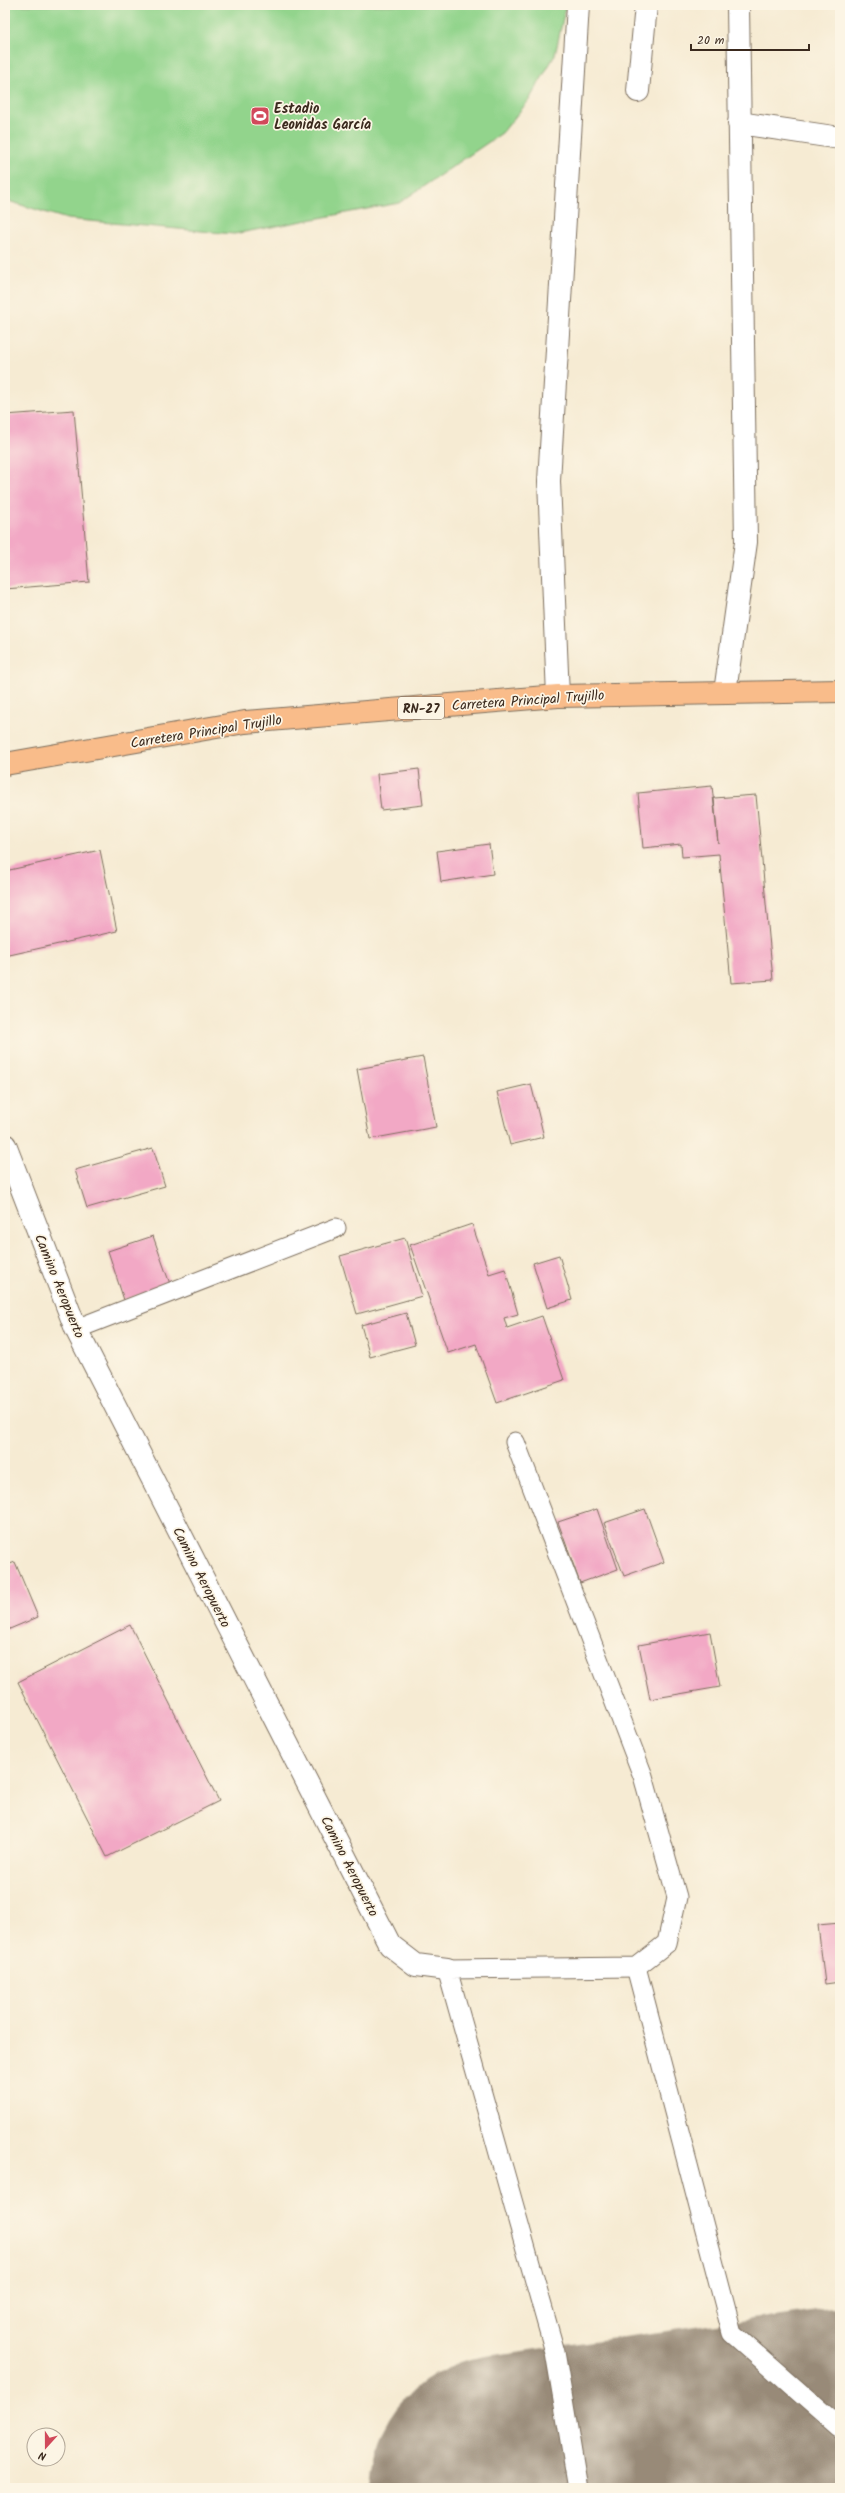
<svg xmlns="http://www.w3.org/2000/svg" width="845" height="2493" font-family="Kalam,sans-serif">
<rect width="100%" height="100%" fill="#fcf5e5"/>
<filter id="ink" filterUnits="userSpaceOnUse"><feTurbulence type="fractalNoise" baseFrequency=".025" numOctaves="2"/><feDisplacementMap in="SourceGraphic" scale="8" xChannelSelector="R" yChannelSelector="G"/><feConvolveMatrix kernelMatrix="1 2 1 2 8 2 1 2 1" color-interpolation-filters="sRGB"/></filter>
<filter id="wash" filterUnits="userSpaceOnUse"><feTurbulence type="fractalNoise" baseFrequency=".012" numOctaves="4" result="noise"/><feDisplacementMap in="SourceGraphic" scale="16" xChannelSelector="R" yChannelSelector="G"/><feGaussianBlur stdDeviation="0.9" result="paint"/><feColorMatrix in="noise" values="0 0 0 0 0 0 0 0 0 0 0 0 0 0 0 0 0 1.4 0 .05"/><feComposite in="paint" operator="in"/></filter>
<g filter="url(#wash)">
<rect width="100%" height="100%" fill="#f6ebd3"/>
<path fill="#92d48c" stroke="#667f55" d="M5,5H566L555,55L529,100L502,133L399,203L234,234L67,219L5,200Z"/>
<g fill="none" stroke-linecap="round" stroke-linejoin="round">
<path stroke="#988a78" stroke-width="266" d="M503,2488L840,2441"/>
</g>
<g id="blocks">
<g fill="#f2a8c5">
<path d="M74,410L89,582L5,589V415Z"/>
<path d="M419,769L423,805L381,810L377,774Z"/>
<path d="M712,786L718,843L714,798L756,795L773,980L731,983L719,854L682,857L681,844L643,848L638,793Z"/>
<path d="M489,844L493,874L441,882L437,851Z"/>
<path d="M100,850L117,931L5,956V871Z"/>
<path d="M423,1057L436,1127L370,1139L357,1069Z"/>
<path d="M531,1084L544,1137L510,1145L497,1092Z"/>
<path d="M153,1148L165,1186L87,1208L75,1170Z"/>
<path d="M472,1224L489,1274L505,1269L518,1314L504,1318L507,1328L542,1316L564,1380L497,1403L476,1344L448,1353L410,1245Z"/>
<path d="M153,1236L170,1284L124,1300L108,1251Z"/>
<path d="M405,1238L422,1296L357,1314L340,1256Z"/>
<path d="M559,1255L572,1300L547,1308L533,1263Z"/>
<path d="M406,1313L415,1345L370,1357L361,1325Z"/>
<path d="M597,1509L618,1569L580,1583L558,1522Z"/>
<path d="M645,1509L664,1562L624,1576L604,1523Z"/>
<path d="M15,1562L38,1617L5,1631V1566Z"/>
<path d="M130,1625L219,1801L107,1857L18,1682Z"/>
<path d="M710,1632L720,1687L650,1699L639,1645Z"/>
<path d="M840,1923V1982L825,1984L818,1925Z"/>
</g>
</g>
</g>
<g filter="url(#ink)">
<use href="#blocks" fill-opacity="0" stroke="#7c6e5d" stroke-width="1"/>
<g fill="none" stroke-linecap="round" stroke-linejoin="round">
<g stroke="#7c6e5d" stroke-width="21">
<g id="service">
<path d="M76,1329L336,1228"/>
<path d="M515,1442L643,1776L677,1897L667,1943L636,1967L447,1969L555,2352L578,2488"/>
<path d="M636,1967L732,2333L840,2428"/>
</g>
</g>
<g stroke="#7c6e5d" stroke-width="24">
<g id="minor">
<path d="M638,91L646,5"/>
<path d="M739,123L840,138"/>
<path d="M725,692L746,542L738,5"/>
<path d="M558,696L549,481L578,5"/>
<path d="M5,1145L76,1329L390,1945L416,1965L447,1969"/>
</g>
</g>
<g stroke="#7c6e5d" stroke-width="24">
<path id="primary" d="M5,764L245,722L558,696L840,691"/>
</g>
<use href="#service" stroke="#fff" stroke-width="19"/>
<use href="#minor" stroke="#fff" stroke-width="22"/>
<use href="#primary" stroke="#f9bc8a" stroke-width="22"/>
</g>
</g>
<defs>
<g id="stadium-square" transform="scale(1)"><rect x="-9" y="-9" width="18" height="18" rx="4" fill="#d1495b" stroke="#fcf5e5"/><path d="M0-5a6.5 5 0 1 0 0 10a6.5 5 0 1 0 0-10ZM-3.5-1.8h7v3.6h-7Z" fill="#fff"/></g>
</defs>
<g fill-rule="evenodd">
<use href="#stadium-square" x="260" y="116"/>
</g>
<g text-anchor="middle" stroke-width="3.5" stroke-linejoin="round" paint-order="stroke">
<rect fill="#fcf5e5" stroke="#75675a" stroke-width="1" x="398" y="697" width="46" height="22" rx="3"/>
<g font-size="13" font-weight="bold" fill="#3b2a1e">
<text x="421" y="713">RN-27</text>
</g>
<g font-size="14" font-weight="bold" fill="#3b2a1e" stroke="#fcf5e5" text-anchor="start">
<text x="274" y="113">Estadio<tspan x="274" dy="16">Leonidas García</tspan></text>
</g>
<g font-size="14" fill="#3b2a1e" stroke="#fcf5e5">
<text transform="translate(528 700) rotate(-4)" y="5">Carretera Principal Trujillo</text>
<text transform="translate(206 731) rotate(-9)" y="5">Carretera Principal Trujillo</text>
<text transform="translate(60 1286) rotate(68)" y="5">Camino Aeropuerto</text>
<text transform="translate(202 1577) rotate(63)" y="5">Camino Aeropuerto</text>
<text transform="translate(350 1866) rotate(63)" y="5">Camino Aeropuerto</text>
</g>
</g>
<rect width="845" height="2493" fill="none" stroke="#fcf5e5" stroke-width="20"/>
<g transform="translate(46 2447) rotate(201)"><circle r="19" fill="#fcf5e5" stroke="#afa495"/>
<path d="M0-3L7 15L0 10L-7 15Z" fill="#d1495b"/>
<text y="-6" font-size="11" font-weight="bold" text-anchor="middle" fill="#3b2a1e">N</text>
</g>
<path d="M691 44v6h118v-6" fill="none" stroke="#3b2a1e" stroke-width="2"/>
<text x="697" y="44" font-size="12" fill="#3b2a1e" stroke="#fcf5e5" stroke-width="3" paint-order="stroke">20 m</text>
</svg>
